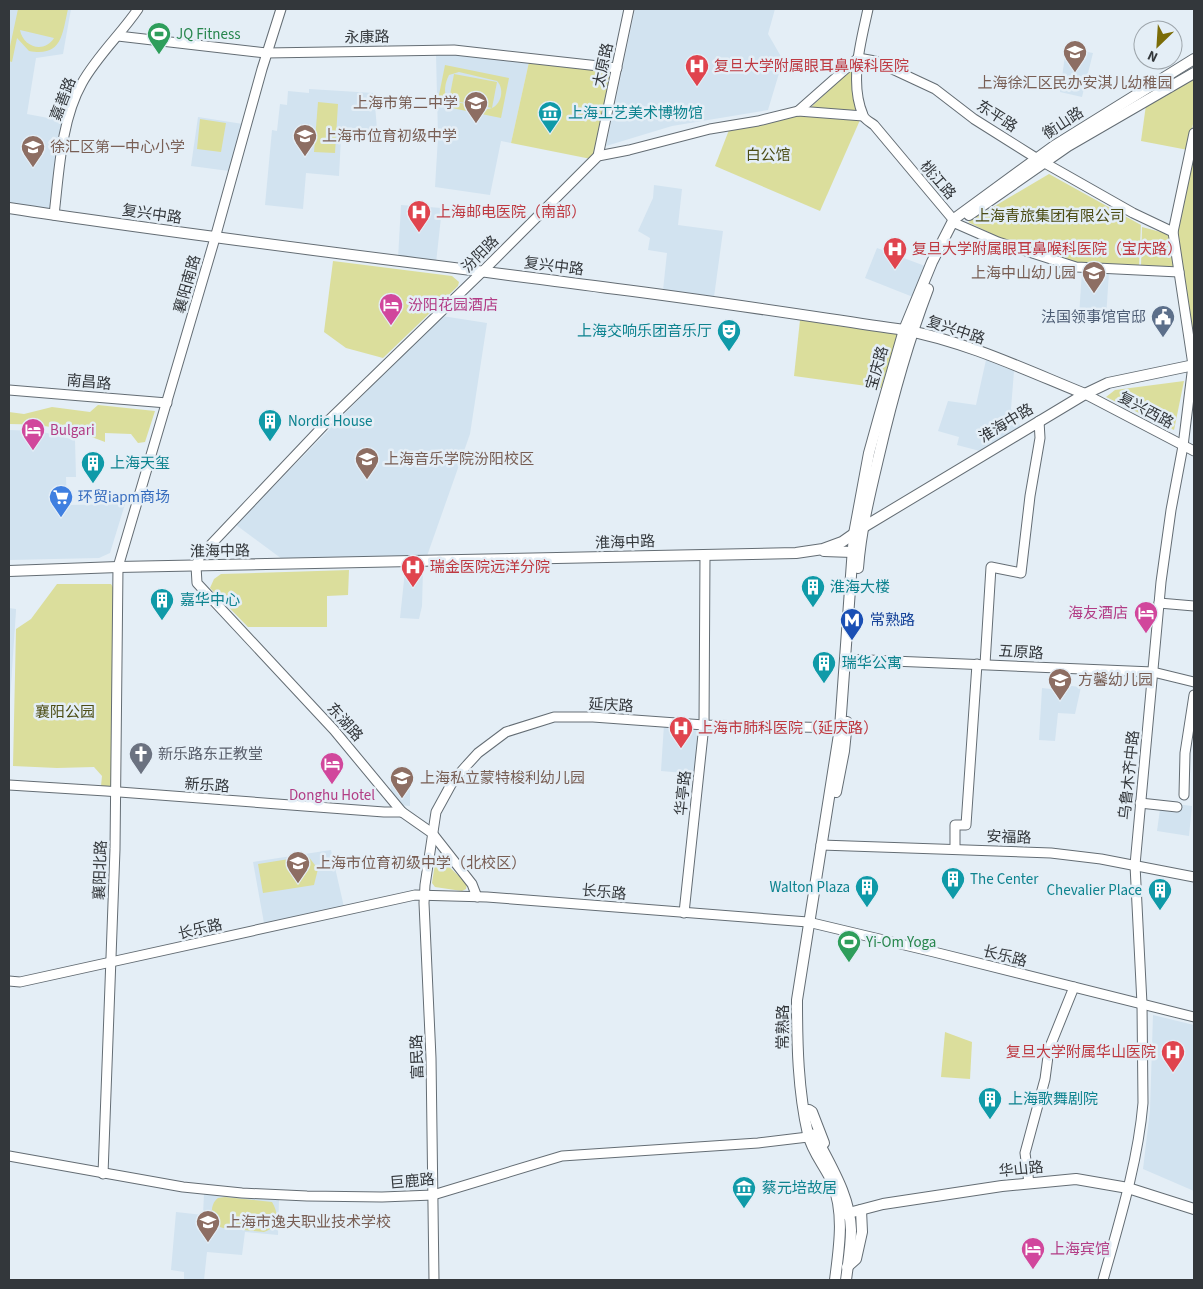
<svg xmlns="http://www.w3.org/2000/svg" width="1203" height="1289" font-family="'Source Sans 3','Noto Sans SC',sans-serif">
<rect width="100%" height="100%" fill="#e4eef6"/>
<g fill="#d2e3f0">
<path d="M9,9H71L63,54L36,58L27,114L64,121L51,209L9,203Z"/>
<path d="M635,9H775L768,34L783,60L768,110L672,126L606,146Z"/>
<path d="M1066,48L1093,53L1082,97L1060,92Z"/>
<path d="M436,54H453L529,62L511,143L501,141L490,195L435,187L438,137Z"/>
<path d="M309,89L374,93L378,141L341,138L339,176L306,173L303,209L265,205L272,130L277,131L280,104L287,105L288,91L309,93Z"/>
<path d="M198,117L243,124L229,171L191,166Z"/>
<path d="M654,185L682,189L678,225L723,231L714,297L663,290L667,253L648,250L650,238L638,231L653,198Z"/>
<path d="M401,205L442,208L436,263L398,259Z"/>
<path d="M877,248L925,266L913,297L865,278Z"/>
<path d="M1082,271L1109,272L1106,318L1079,316Z"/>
<path d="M442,316L487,323L470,434L427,556L282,559L236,525L407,350Z"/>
<path d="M986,360L1014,371L1011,409L1021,427L980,451L957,445L959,437L938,431L948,401L976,405Z"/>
<path d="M9,430L39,431L75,440L76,477H66L67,505L125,504L110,553L99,558L9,560Z"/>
<path d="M423,570L422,606L419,619L400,618L405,571Z"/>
<path d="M9,608L16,609V611L10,700H9Z"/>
<path d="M1052,684L1081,687L1075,714L1058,713L1055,741L1039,740L1042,688L1051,689Z"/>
<path d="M664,724L702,726L696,774L661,771Z"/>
<path d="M390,780L410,782V806L399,805L391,793Z"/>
<path d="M1161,802L1192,806L1189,836L1157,831Z"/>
<path d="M331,850L344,907L264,923L253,862Z"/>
<path d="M1153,1015L1194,1025V1191L1143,1169L1150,1110Z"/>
<path d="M204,1193L279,1200L278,1235L245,1232L242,1255L207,1252L204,1280H184V1272L171,1270L176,1212L203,1215Z"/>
</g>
<g fill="#dbde9c" fill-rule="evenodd">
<path d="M18,9H68C62,35 62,57 29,51L17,38L12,62L9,61V51ZM20,30L54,38C44,54 23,47 20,30Z"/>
<path d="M529,62L613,72L595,155L591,159L511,143Z"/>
<path d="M445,65L509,78L501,118L437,105ZM459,72L497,81C506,90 500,109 487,109L448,100C443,93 445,83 449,75Z"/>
<path d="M853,68L856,113L809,109Z"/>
<path d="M454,74L497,82L492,108L449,100Z"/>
<path d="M1194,76V119L1188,150L1141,141L1146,105Z"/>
<path d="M318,102L338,104L335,153L314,152Z"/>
<path d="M802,115L860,120L820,211L715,166L729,130Z"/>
<path d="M200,119L226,123L221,152L197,149Z"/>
<path d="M1194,152V342L1177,233Z"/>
<path d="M1049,174L1141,225L1139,267L1074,263L1000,238L968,222Z"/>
<path d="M1142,227L1168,234L1175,268L1141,267Z"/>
<path d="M333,261L452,276L459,282L458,286L383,358L346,348L324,332Z"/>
<path d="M800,320L899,334L881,388L794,376Z"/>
<path d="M1184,381L1174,430L1106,397L1115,390Z"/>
<path d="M98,405L155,411L145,442L138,443L131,434L105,433V442C73,429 43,424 9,424V412L24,414L52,407L90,412Z"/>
<path d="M349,570L348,595L327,596V627H248L210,588L214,579L221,574Z"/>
<path d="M57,584H111L114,589V784L110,787L101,786L102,776L94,767L57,768L13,766L16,629L31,619Z"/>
<path d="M308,856L318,869L314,885L263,893L258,864Z"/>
<path d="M441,859L467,884L466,889L462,891L435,887L432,883L435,864L438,860Z"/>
<path d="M945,1032L972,1042L970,1079L941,1077Z"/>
<path d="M225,1197L272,1202C279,1213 279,1227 264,1232L223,1228L217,1226C211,1218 209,1205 218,1198Z"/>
</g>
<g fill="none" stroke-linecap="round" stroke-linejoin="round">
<g stroke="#646d74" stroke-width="11">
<g id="minor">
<path d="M868,9C861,42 849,82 863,115C864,119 870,122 874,125L957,224L998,242L1076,267L1179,272"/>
<path d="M118,36L266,53L454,50L617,68"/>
<path d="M858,58L875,61L935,89L974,119L1036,158L1133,213L1173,232"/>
<path d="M798,111L858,58"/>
<path d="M598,156L629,9"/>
<path d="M54,215C59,173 61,120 82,83C97,56 121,34 138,9"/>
<path d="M9,390L167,403"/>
<path d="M1085,394L1194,451"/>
<path d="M1159,603L1194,606"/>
<path d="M845,659L1153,672L1194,682"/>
<path d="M985,664L991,567L1021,573L1030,496L1040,438L1039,421"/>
<path d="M9,785L106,791L384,812H402"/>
<path d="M1184,795L1185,753L1194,695"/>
<path d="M1140,803L1177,807"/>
<path d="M821,845L1051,853L1101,859L1194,877"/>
<path d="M955,849V825H966L977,664"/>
<path d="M477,897L472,884L432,833L402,812L334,730L197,583L196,566L200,556L327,422L483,271L598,156L629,150L710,129L758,121L798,111L863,116"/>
<path d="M684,913L704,725L705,555"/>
<path d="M9,981L20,982L415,895L487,897L808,922L934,952L1194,1017"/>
<path d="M9,1156L183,1187L242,1193L307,1196L382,1197L433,1195L562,1156L758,1143L808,1137L813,1134"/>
<path d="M103,1174L115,849L118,567L215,238L262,69L281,9"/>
<path d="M1029,1183L1025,1153L1045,1079L1049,1049L1074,987"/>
<path d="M434,1280L431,1058L424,903L425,885L436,812L453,781L467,765L478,753L506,732L554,717H593L704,725L846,728"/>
<path d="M1103,1280C1119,1223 1138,1162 1143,1103L1142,1004L1135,865L1161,582L1171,510L1183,446L1193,365L1173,232L1194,133"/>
</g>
</g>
<g stroke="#646d74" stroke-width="12">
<g id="major">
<path d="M9,208C211,239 414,262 617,289C713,301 808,316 904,330C965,341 1028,371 1085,394"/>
<path d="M969,215L1068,146L1194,73"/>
<path d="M824,551L852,552"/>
<path d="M858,568C861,529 870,493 879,455C892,399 907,344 928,289"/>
<path d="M9,571L118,567L796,553L823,549L842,542L862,528L1085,394L1108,383L1194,365"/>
<path d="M836,792L844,751L847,722"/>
<path d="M809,1110L812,1112L824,1143"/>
<path d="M816,1137C831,1167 850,1196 851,1230C851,1247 848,1264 846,1280"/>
<path d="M845,1214L883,1204L1002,1186L1076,1179L1128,1188L1194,1209"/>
<path d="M847,1267L856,1259L862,1232L861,1210"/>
<path d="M835,1280C839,1248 845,1213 832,1182C825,1166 812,1152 808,1134C798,1090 797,1045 797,1000L840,728L854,534L869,453L879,417L904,330L932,262L954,219L1054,146L1194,59"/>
</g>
</g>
<use href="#minor" stroke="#fff" stroke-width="9"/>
<use href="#major" stroke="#fff" stroke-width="10"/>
</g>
<defs>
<g id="stadium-pin" transform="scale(1.25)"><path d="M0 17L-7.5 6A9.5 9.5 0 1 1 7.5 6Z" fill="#2e9e5b" stroke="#e4eef6"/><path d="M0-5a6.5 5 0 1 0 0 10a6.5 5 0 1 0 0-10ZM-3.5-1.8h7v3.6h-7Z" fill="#fff"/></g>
<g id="school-pin" transform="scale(1.25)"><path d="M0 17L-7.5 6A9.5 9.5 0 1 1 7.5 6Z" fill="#8d6e63" stroke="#e4eef6"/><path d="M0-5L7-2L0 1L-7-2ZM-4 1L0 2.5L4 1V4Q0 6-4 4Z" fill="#fff"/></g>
<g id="hospital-pin" transform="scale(1.25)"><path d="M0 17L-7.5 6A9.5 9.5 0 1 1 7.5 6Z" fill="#e0444e" stroke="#e4eef6"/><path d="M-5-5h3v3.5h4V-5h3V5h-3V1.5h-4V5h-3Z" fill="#fff"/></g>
<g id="museum-pin" transform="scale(1.25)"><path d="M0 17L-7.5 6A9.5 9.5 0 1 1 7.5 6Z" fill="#0f9aa8" stroke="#e4eef6"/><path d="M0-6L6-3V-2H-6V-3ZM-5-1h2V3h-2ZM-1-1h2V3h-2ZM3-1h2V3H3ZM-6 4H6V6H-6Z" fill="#fff"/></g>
<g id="hotel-pin" transform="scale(1.25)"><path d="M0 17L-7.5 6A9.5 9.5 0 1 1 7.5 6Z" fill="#d1479c" stroke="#e4eef6"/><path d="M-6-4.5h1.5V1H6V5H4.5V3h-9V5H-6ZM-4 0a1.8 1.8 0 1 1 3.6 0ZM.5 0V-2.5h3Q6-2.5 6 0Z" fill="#fff"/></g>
<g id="civic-pin" transform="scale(1.25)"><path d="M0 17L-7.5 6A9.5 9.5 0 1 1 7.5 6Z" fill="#5c6f8a" stroke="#e4eef6"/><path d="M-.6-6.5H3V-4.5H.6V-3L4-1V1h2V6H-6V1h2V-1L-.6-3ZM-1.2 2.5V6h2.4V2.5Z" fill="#fff"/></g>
<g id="theatre-pin" transform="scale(1.25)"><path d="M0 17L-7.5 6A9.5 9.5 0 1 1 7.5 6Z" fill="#0f9aa8" stroke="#e4eef6"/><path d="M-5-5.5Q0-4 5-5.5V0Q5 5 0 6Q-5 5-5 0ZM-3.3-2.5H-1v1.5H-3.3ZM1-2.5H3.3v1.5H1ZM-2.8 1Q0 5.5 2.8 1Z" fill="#fff"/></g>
<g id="building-pin" transform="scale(1.25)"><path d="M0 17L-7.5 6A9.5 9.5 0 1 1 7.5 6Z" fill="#0f9aa8" stroke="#e4eef6"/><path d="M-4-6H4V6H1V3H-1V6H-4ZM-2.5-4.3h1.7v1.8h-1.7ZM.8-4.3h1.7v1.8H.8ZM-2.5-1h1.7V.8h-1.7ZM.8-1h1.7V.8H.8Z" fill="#fff"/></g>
<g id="university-pin" transform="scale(1.25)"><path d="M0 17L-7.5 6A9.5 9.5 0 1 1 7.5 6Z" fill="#8d6e63" stroke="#e4eef6"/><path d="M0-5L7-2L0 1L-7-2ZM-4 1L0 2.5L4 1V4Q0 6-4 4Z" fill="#fff"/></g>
<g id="supermarket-pin" transform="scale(1.25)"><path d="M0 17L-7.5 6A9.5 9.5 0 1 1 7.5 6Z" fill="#3f7fe0" stroke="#e4eef6"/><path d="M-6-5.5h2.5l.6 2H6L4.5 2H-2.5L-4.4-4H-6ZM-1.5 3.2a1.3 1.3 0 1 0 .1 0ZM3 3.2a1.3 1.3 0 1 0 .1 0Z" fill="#fff"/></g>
<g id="metro-pin" transform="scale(1.25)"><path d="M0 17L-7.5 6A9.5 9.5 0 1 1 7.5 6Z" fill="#1a4fb4" stroke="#e4eef6"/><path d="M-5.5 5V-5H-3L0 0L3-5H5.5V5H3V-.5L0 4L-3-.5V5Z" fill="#fff"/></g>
<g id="church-pin" transform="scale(1.25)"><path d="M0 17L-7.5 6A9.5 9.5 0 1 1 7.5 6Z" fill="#6b7280" stroke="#e4eef6"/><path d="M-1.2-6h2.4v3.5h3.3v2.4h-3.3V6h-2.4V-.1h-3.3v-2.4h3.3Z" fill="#fff"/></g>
</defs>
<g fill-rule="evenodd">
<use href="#stadium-pin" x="159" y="34"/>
<use href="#school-pin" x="1075" y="52"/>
<use href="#hospital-pin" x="697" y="66"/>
<use href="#school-pin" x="476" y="103"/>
<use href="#museum-pin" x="550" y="113"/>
<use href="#school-pin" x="305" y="136"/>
<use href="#school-pin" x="33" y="147"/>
<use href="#hospital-pin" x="419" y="212"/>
<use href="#hospital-pin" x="895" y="249"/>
<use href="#school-pin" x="1094" y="273"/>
<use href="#hotel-pin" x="391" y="305"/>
<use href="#civic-pin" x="1163" y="317"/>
<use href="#theatre-pin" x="729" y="331"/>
<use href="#building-pin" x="270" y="421"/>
<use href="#hotel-pin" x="33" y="430"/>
<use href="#university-pin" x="367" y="459"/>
<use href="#building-pin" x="93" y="463"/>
<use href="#supermarket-pin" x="61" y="497"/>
<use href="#hospital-pin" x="413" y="567"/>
<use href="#building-pin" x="813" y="587"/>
<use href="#building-pin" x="162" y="600"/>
<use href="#hotel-pin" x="1146" y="613"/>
<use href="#metro-pin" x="852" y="620"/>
<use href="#building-pin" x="824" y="663"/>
<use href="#school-pin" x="1060" y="680"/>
<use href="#hospital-pin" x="681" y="728"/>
<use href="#church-pin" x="141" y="754"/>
<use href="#hotel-pin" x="332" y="764"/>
<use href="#school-pin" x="402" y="778"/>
<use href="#school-pin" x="298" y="863"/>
<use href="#building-pin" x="953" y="879"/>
<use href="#building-pin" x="867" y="887"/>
<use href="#building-pin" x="1160" y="890"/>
<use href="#stadium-pin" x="849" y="942"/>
<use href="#hospital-pin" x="1173" y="1052"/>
<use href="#building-pin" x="990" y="1099"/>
<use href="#museum-pin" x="744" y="1188"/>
<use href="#school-pin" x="208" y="1222"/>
<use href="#hotel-pin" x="1033" y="1249"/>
</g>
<g text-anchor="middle" stroke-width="5" stroke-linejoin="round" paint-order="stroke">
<g font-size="15" fill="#27864d" stroke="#e4eef6" text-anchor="start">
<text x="176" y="39">JQ Fitness</text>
<text x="866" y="947">Yi-Om Yoga</text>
</g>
<g font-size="15" fill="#33373b" stroke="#e4eef6">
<text transform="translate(367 37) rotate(-1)" y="5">永康路</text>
<text transform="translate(603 65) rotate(-78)" y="5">太原路</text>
<text transform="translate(63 99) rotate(-69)" y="5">嘉善路</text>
<text transform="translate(997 116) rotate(33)" y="5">东平路</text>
<text transform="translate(1063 123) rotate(-33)" y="5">衡山路</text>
<text transform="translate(938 180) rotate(49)" y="5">桃江路</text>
<text transform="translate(152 214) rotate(8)" y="5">复兴中路</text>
<text transform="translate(480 254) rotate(-45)" y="5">汾阳路</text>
<text transform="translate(554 266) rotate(7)" y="5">复兴中路</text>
<text transform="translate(187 284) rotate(-74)" y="5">襄阳南路</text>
<text transform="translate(956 330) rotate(18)" y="5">复兴中路</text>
<text transform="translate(877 368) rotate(-74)" y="5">宝庆路</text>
<text transform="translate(89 382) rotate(5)" y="5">南昌路</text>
<text transform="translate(1146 410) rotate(28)" y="5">复兴西路</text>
<text transform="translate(1006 423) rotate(-31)" y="5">淮海中路</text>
<text transform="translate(625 542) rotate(-2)" y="5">淮海中路</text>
<text transform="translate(220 551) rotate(-1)" y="5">淮海中路</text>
<text transform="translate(1021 652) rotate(3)" y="5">五原路</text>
<text transform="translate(611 705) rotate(3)" y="5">延庆路</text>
<text transform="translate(345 722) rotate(48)" y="5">东湖路</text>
<text transform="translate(1129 775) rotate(-84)" y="5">乌鲁木齐中路</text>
<text transform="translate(207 785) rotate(4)" y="5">新乐路</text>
<text transform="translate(683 793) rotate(-84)" y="5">华亭路</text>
<text transform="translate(1009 837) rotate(2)" y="5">安福路</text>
<text transform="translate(100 870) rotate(-88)" y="5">襄阳北路</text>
<text transform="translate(604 892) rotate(5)" y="5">长乐路</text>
<text transform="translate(200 929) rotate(-13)" y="5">长乐路</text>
<text transform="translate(1005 956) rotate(14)" y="5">长乐路</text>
<text transform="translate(783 1027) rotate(-90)" y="5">常熟路</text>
<text transform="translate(417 1057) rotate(-92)" y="5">富民路</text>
<text transform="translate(1021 1169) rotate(-6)" y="5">华山路</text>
<text transform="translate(412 1181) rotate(-5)" y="5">巨鹿路</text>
</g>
<g font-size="15" fill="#be3a42" stroke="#e4eef6" text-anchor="start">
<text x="714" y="71">复旦大学附属眼耳鼻喉科医院</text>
<text x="436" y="217">上海邮电医院（南部）</text>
<text x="912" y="254">复旦大学附属眼耳鼻喉科医院（宝庆路）</text>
<text x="430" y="572">瑞金医院远洋分院</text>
<text x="698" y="733">上海市肺科医院（延庆路）</text>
<text x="1156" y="1057" text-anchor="end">复旦大学附属华山医院</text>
</g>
<g font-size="15" fill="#785e54" stroke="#e4eef6" text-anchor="start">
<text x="1075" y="88" text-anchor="middle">上海徐汇区民办安淇儿幼稚园</text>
<text x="458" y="108" text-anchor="end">上海市第二中学</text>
<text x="322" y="141">上海市位育初级中学</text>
<text x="50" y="152">徐汇区第一中心小学</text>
<text x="1076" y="278" text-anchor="end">上海中山幼儿园</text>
<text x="384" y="464">上海音乐学院汾阳校区</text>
<text x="1078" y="685">方馨幼儿园</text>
<text x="420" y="783">上海私立蒙特梭利幼儿园</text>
<text x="316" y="868">上海市位育初级中学（北校区）</text>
<text x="226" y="1227">上海市逸夫职业技术学校</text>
</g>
<g font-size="15" fill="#0d838f" stroke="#e4eef6" text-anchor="start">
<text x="568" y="118">上海工艺美术博物馆</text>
<text x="712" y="336" text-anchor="end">上海交响乐团音乐厅</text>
<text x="288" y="426">Nordic House</text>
<text x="110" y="468">上海天玺</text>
<text x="830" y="592">淮海大楼</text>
<text x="180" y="605">嘉华中心</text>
<text x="842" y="668">瑞华公寓</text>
<text x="970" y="884">The Center</text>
<text x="850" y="892" text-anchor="end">Walton Plaza</text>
<text x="1142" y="895" text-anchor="end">Chevalier Place</text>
<text x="1008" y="1104">上海歌舞剧院</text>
<text x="762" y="1193">蔡元培故居</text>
</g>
<g font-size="15" fill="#4c4d15" stroke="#e4eef6">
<text x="768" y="160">白公馆</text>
<text x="1050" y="221">上海青旅集团有限公司</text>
<text x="65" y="717">襄阳公园</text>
</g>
<g font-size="15" fill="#b23c85" stroke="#e4eef6" text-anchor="start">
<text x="408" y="310">汾阳花园酒店</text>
<text x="50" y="435">Bulgari</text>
<text x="1128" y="618" text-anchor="end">海友酒店</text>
<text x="332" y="800" text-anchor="middle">Donghu Hotel</text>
<text x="1050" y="1254">上海宾馆</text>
</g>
<g font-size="15" fill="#4e5e75" stroke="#e4eef6" text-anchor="end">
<text x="1146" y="322">法国领事馆官邸</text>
</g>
<g font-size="15" fill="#366cbe" stroke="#e4eef6" text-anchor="start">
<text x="78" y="502">环贸iapm商场</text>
</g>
<g font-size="15" fill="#164399" stroke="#e4eef6" text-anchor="start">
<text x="870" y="625">常熟路</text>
</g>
<g font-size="15" fill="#5b616d" stroke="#e4eef6" text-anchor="start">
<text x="158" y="759">新乐路东正教堂</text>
</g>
</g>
<rect width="1203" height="1289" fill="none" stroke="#33373b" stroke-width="20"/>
<g transform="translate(1158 45) rotate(205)"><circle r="24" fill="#e4eef6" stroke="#9da5ab"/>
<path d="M0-4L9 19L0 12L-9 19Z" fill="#7b6c07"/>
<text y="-8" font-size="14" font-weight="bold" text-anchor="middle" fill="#33373b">N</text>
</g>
</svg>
